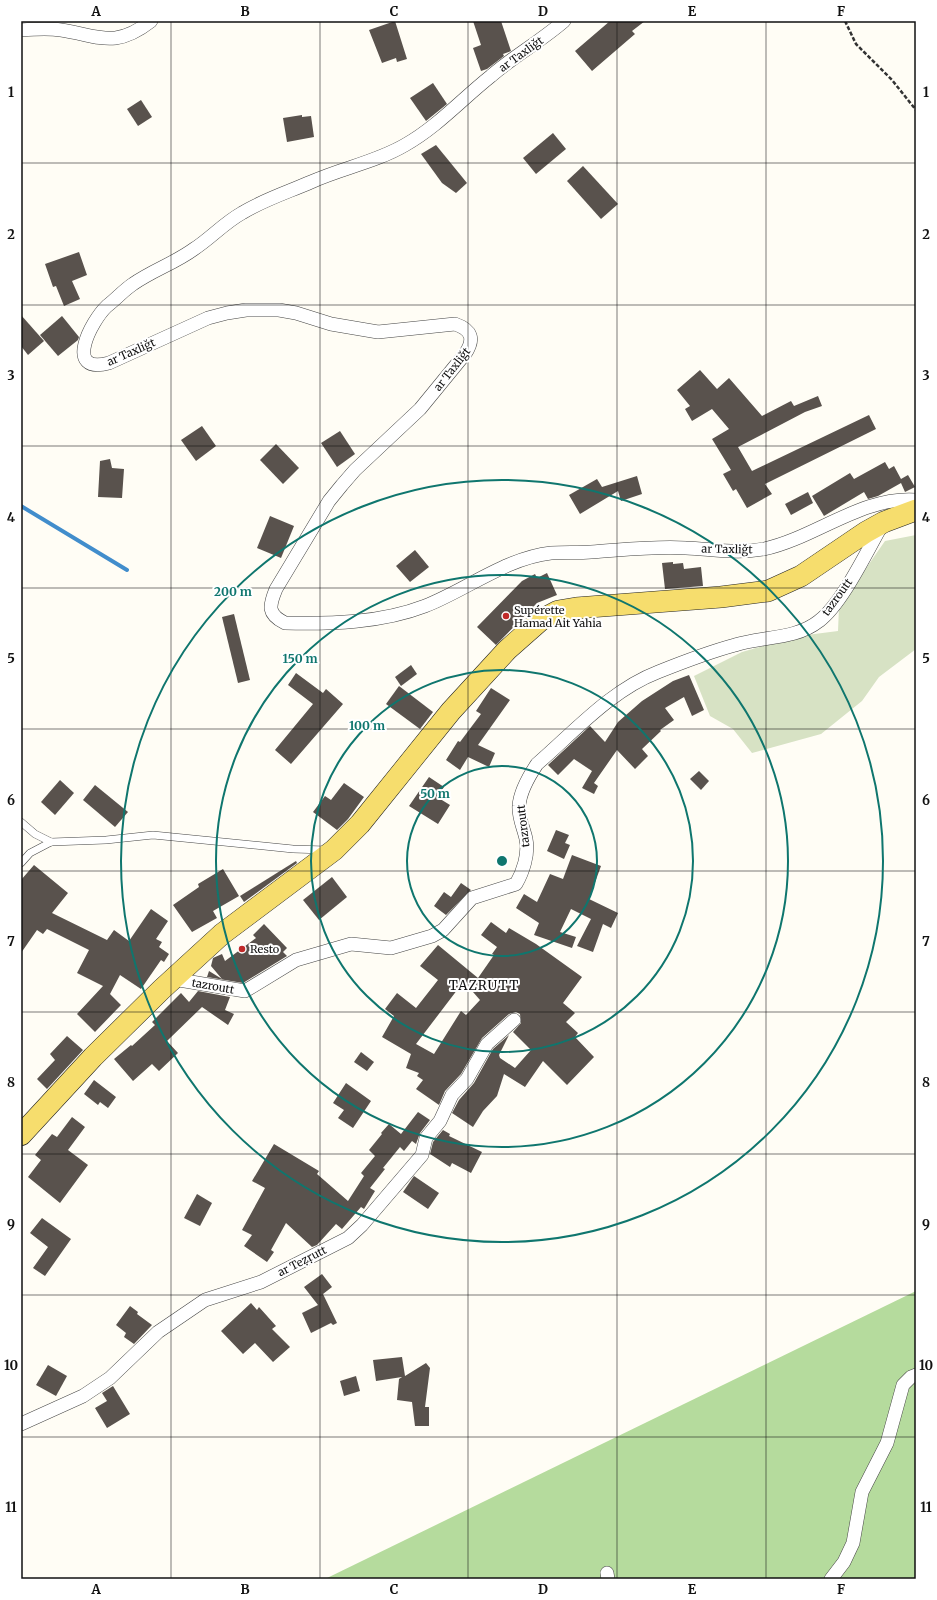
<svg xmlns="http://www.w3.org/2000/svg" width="937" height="1600" font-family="Merriweather,serif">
<rect width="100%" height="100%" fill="#fffdf5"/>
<path fill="#b5db9d" d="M916,1291V1579H325Z"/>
<path fill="#d7e2c4" d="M916,535V649L879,677L862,701L821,734L752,753L733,729L710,716L694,676L742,652L799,636L838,631L839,607L885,541Z"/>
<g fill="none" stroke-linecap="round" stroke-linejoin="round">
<path stroke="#418dcc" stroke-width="4" d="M21,506L127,570"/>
</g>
<g fill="#59524d" fill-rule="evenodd">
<path d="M395,21L407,59L397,62L396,58L382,63L369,30Z"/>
<path d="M473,21H501L511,51L503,54L504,56L487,69L481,71L473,48L481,45Z"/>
<path d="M610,21H645L632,31L635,34L592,71L575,51Z"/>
<path d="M433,83L447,104L426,121L410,98Z"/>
<path d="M141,100L152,117L138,126L127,109Z"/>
<path d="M302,115V117L311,116L314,137L287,142L283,118Z"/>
<path d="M553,133L566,149L536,174L523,158Z"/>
<path d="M436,145L467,183L456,193L442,183L421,154Z"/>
<path d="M583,166L618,204L601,219L567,181Z"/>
<path d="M79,252L87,275L72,281L80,299L64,306L56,286L53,287L45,264Z"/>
<path d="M21,315L44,341L28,355L21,346Z"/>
<path d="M62,316L79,337L78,340L58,356L40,335Z"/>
<path d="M700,370L717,389L729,378L762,416L791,401L794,406L818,396L822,406L805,412L738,447L752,471L869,415L876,429L765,484L772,494L747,508L736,489L733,491L723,474L731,470L712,439L729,429L712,409L692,421L685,409L690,406L677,390Z"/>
<path d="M202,426L216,446L196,461L181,440Z"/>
<path d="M340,431L355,454L337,467L321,443Z"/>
<path d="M276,444L299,468L283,484L260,460Z"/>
<path d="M110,459L112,468L124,469L122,498L98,497L100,461Z"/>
<path d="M885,462L889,469L894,466L901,479L908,475L915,487L905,492L901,483L878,496L868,499L864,492L824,516L812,496L850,473L854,479Z"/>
<path d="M637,476L642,494L621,501L618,491L580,514L569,495L597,479L602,487Z"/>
<path d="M808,492L813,503L791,515L785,504Z"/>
<path d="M270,516L294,526L281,558L257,548Z"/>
<path d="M415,550L429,567L410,582L396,566Z"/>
<path d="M673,562V564L683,563L684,569L701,567L703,586L665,589L662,563Z"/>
<path d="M547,573L557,595L537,603L496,645L477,627L522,581L535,574L537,578Z"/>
<path d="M234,614L250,680L238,683L222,617Z"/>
<path d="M411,665L417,674L401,686L395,677Z"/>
<path d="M296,673L323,693L326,689L343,704L291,764L275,750L313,704L288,685Z"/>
<path d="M689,675L704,710L692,716L684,697L665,708L674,720L660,730L661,731L642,749L648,756L635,769L617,750L594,783L598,786L594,794L582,788L592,771L574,759L558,775L548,765L590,726L605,742L618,722L642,701L673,681Z"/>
<path d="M399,686L433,712L420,729L386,704Z"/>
<path d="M491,688L510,700L478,745L495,753L489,767L468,757L460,770L446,760L458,741L460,742L481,714L476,711Z"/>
<path d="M699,771L709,781L701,790L690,779Z"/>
<path d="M429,777L444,787L437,797L450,805L438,824L409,806Z"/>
<path d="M60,780L74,793L55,815L41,802Z"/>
<path d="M344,783L364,797L348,819L337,830L313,812L325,796L331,800Z"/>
<path d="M95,785L128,812L115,827L83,800Z"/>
<path d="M556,830L569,835L565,843L570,845L564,859L547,851Z"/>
<path d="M572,855L601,866L589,899L618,913L611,928L603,924L593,952L577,946L591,919L571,909L560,932L576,937L572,948L534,935L539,923L516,908L524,894L537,902L550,874L563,879Z"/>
<path d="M296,861L297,863L244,902L240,896Z"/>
<path d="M34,865L68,893L52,913L107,940L114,930L129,941L151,909L168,921L156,939L162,942L159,947L169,954L164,962L161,960L141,989L120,975L110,994L121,1005L95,1032L77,1014L103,986L77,973L89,950L47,929L43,934L37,930L21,953V880Z"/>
<path d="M223,869L239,896L213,911L217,918L192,932L173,905L199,887L198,884Z"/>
<path d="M332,877L347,897L319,920L303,900Z"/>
<path d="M461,883L471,890L446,915L434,906L444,892L451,897Z"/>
<path d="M491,922L506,933L509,928L536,944L582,977L563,1003L575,1013L566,1022L578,1033L575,1037L594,1057L567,1085L543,1061L525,1087L504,1074L497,1096L483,1111L473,1127L452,1113L459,1100L474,1083L493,1049L509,1035L499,1055L500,1058L515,1068L531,1050L513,1032L521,1023L520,1014L516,1012L509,1014L482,1038L461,1074L445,1091L439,1105L416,1089L423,1080L417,1076L419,1073L406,1068L411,1054L382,1037L394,1016L385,1009L397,993L416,1008L438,980L420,966L438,945L478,978L494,955L492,954L497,947L481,935ZM464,981L476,988L473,992L480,1000L466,1015L461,1011L434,1054L416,1044Z"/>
<path d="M264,924L287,948L283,952L287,956L243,983L207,977L209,971L222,979L211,966L213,958L222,954L225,961L256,938L253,935Z"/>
<path d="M198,991L230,997L225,1010L234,1014L228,1025L202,1007L167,1041L178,1053L159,1071L152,1064L133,1081L114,1059L131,1045L132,1046L155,1025L152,1022L181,993L189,1002Z"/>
<path d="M67,1036L83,1050L47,1089L37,1079L55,1060L50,1054Z"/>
<path d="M361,1052L374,1062L367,1071L354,1062Z"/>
<path d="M94,1080L116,1097L108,1108L100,1102L98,1105L84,1094Z"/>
<path d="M346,1083L371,1101L353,1128L338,1118L344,1110L333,1103Z"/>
<path d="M418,1112L430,1120L420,1133L416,1144L412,1141L404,1151L400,1147L383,1168L385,1169L370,1188L375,1191L364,1209L361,1207L342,1229L336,1224L317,1245L312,1247L286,1223L271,1250L274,1252L267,1262L244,1246L252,1235L242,1230L265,1188L252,1181L274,1144L319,1171L317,1174L348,1201L364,1176L361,1173L375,1156L369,1150L382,1134L381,1133L389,1124L401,1134Z"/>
<path d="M72,1117L85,1127L68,1150L88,1165L60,1203L28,1177L41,1160L35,1155L52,1134L57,1137Z"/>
<path d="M443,1130L450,1134L449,1136L482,1152L471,1173L452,1163L450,1167L430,1154L433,1142Z"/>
<path d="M414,1176L439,1193L428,1209L403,1192Z"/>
<path d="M197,1194L212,1203L200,1226L184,1218Z"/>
<path d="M42,1218L71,1239L45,1276L33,1268L48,1247L30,1233Z"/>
<path d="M322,1274L332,1287L323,1294L337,1323L333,1325L331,1323L311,1333L302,1313L318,1305L304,1287Z"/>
<path d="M251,1303L257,1310L259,1307L276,1326L272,1329L290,1347L273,1362L255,1343L243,1354L221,1331Z"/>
<path d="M130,1306L138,1312L137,1314L152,1325L134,1344L124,1337L126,1333L116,1325Z"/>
<path d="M402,1357L405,1376L426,1363L430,1368L425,1407H429V1426H415L412,1402L397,1400L399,1379L402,1377L376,1381L373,1360Z"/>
<path d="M48,1365L67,1376L56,1396L36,1385Z"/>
<path d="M356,1376L360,1391L344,1396L340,1381Z"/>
<path d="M113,1386L130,1414L107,1428L95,1408L107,1401L102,1393Z"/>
</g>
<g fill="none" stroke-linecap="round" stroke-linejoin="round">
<g stroke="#444" stroke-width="8">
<g id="lane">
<path d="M21,822L35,834L51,842"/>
<path d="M21,863L30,853L51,842L106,840L153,835L293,849L326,850"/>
</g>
</g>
<g stroke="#444" stroke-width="14">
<g id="street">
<path d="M564,21C541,41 514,56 491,76C462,99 437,127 405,145C376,162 342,168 311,182C288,192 263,200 242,213C224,223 211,238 194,249C175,263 153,270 133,284C124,290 116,299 107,306C91,321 63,375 109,363L208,318L227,313L246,310H279L296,313L331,324L378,332L455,324C472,330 475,339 465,354L420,409L355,470L342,485L329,501L276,589C269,606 267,614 285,623C331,624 381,623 425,606C466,590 506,558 551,553C564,552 578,553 591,552C622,550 654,546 686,548C712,549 738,554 764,549C815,538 862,496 916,500"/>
<path d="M21,30C34,29 48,28 61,30C100,36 115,49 151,21"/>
<path d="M173,979L245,991L296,960L351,944L391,948L432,936L443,930L472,898L516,884C523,872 529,854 526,839C524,829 518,817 519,806C520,791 529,776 537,764C574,732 611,690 658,672C683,662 709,652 735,645C763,636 795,640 819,621C842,604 867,551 882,525"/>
<path d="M21,1424L83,1396L110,1378L158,1332L205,1300L261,1282L348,1238L362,1225L422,1155L426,1138L440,1121L452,1095L467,1079L487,1044L514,1020"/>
<path d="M607,1573L608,1579"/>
<path d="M831,1579L844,1562L853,1543L862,1492L887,1443L903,1385L911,1377L916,1375"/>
</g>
</g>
<g stroke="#222" stroke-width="22">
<path id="primary" d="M21,1135L93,1057L162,989L222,934L334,850L360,824L451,711L507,650L541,620L558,611L576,608L721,597L768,591L801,576L866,532L884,522L916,510"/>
</g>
<path stroke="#333" stroke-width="2.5" stroke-dasharray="4 2" stroke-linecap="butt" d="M845,21L856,44L892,80L916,110"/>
<use href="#lane" stroke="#fff" stroke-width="7"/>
<use href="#street" stroke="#fff" stroke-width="13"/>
<use href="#primary" stroke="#f6dd6d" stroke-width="21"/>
</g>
<path fill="none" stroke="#111" stroke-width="1" stroke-opacity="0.55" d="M171,21V1579M320,21V1579M468,21V1579M617,21V1579M766,21V1579M21,163H916M21,305H916M21,446H916M21,588H916M21,729H916M21,871H916M21,1012H916M21,1154H916M21,1295H916M21,1437H916"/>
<g fill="none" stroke="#0f766e" stroke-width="2">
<circle cx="502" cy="861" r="95"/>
<circle cx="502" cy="861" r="191"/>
<circle cx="502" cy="861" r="286"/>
<circle cx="502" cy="861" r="381"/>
</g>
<g fill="#c12a29" stroke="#fff" stroke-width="1.5">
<circle cx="506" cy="616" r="4"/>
<circle cx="242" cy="949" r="4"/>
</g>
<g text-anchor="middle" stroke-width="4" stroke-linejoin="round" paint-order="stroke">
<g font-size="11" fill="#111" stroke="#fff">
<text transform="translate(521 54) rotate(-36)" y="4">ar Taxliǧt</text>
<text transform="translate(131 352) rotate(-24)" y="4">ar Taxliǧt</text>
<text transform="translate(452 369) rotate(-52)" y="4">ar Taxliǧt</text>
<text transform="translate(727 549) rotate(1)" y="4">ar Taxliǧt</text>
<text transform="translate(837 597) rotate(-54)" y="4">tazroutt</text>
<text transform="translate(523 826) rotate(-97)" y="4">tazroutt</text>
<text transform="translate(213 986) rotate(10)" y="4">tazroutt</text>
<text transform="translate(302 1261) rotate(-27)" y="4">ar Teẓṛutt</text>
</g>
<g font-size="11" fill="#111" stroke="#fff" text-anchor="start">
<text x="514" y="614">Supérette<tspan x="514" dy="13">Hamad Ait Yahia</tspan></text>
<text x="250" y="953">Resto</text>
</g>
<g font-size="13" letter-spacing="1" fill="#111" stroke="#fff">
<text x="484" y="990">TAZRUTT</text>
</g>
</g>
<circle cx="502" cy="861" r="6" fill="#0f766e" stroke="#fff" stroke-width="2"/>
<g font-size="12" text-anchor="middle" font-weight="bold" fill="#0f766e" stroke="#fff" stroke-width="4" stroke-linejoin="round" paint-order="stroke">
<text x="233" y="596">200 m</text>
<text x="300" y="663">150 m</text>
<text x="367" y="730">100 m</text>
<text x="435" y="798">50 m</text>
</g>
<rect width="937" height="1600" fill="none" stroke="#ffffff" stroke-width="44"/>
<rect x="22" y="22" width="893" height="1556" fill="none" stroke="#111" stroke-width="1.5"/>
<g font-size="13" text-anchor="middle" font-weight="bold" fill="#111">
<text x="96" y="16">A</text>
<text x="245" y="16">B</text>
<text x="394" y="16">C</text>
<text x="543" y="16">D</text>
<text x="692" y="16">E</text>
<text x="841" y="16">F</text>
<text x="11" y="97">1</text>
<text x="926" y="97">1</text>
<text x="11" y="239">2</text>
<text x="926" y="239">2</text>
<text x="11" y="380">3</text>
<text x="926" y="380">3</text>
<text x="11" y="522">4</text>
<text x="926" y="522">4</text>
<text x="11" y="663">5</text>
<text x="926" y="663">5</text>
<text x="11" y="805">6</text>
<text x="926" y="805">6</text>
<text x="11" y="946">7</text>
<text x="926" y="946">7</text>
<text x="11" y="1087">8</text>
<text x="926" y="1087">8</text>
<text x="11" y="1229">9</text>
<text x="926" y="1229">9</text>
<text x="11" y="1370">10</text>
<text x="926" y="1370">10</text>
<text x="11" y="1512">11</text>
<text x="926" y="1512">11</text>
<text x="96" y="1594">A</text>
<text x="245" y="1594">B</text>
<text x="394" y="1594">C</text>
<text x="543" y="1594">D</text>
<text x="692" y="1594">E</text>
<text x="841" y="1594">F</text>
</g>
</svg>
